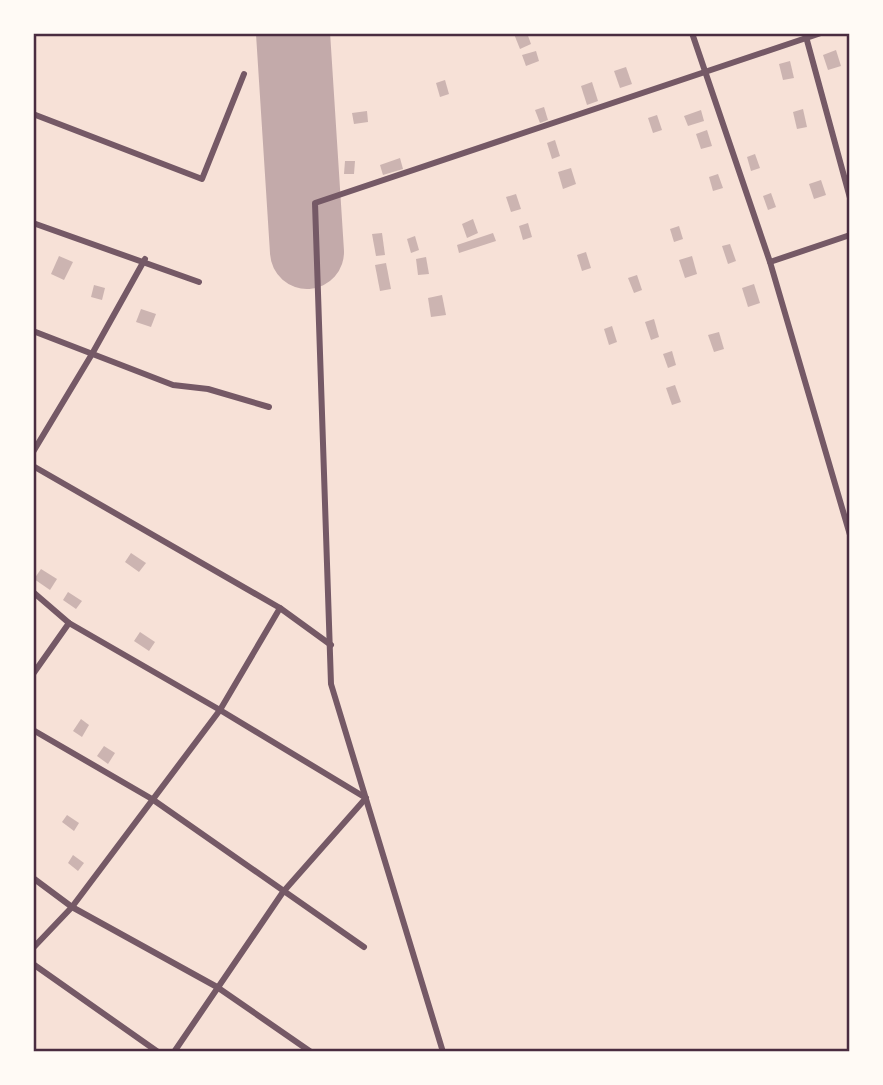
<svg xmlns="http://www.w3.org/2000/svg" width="883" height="1085" font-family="'DM Sans',sans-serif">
<rect width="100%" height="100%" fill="#f7e1d7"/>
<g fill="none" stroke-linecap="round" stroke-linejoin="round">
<path stroke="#c3aaaa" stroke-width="74" d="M293,33L307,252"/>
</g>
<g fill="#ccb4b1">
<path d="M527,33L531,44L520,49L514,34Z"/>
<path d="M836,50L841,66L828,70L823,55Z"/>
<path d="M536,51L539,61L526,66L522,55Z"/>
<path d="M790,61L794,78L783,80L779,64Z"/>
<path d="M626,67L632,84L620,88L614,71Z"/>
<path d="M445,80L449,94L440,97L436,83Z"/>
<path d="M592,82L598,101L587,105L581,86Z"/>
<path d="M544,107L548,120L540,123L535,110Z"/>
<path d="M803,109L807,127L797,129L793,112Z"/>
<path d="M701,110L704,121L688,126L684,116Z"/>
<path d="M367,111L368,122L354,124L352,113Z"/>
<path d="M657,115L662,130L653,133L648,118Z"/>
<path d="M707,130L712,146L701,149L696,134Z"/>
<path d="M555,140L560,156L552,159L547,143Z"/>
<path d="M755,154L760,168L751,171L747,157Z"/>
<path d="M400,158L403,169L383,175L380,165Z"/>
<path d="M345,161H355L354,174H344Z"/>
<path d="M571,168L576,184L563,189L558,172Z"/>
<path d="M718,174L723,188L713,191L709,177Z"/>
<path d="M821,180L826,195L814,199L809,184Z"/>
<path d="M771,193L776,207L768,210L763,196Z"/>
<path d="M516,194L521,209L511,212L506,197Z"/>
<path d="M473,219L478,233L467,238L462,224Z"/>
<path d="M528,223L532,237L523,240L519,226Z"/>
<path d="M679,226L683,239L674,242L670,229Z"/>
<path d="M382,233L385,255L376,256L372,234Z"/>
<path d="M493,233L496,241L459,253L457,245Z"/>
<path d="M415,236L419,250L411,253L407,239Z"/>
<path d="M730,244L736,261L728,264L722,246Z"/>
<path d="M586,252L591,268L582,271L577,255Z"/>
<path d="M59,256L73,262L64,280L51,274Z"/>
<path d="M692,256L697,274L685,278L679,260Z"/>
<path d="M426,257L429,274L418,275L416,259Z"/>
<path d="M386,263L391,289L380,291L375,265Z"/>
<path d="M637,275L642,290L634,293L628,278Z"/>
<path d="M754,284L760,303L748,307L742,288Z"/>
<path d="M94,285L105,288L102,300L91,297Z"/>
<path d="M442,295L446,315L431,317L428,298Z"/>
<path d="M141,309L156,314L151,327L136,322Z"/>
<path d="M654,319L659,337L651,340L645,322Z"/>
<path d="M612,326L617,342L609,345L604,329Z"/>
<path d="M719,332L724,349L714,352L708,335Z"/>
<path d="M672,351L676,365L668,368L663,354Z"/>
<path d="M675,385L681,402L672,405L666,388Z"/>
<path d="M131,553L146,563L139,572L125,562Z"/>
<path d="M41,569L57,579L50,590L34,579Z"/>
<path d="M68,592L82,601L76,609L63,600Z"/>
<path d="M140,632L155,642L149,651L134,641Z"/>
<path d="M81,719L89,725L82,737L73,731Z"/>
<path d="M104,746L115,753L108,764L97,756Z"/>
<path d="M67,815L79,823L74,831L62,822Z"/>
<path d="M73,855L84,863L78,871L68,863Z"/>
</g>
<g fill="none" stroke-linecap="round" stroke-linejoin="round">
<g stroke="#755966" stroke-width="6">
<path d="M692,33L770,262L850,535"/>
<path d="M805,33L850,198"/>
<path d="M33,114L202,179L244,74"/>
<path d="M33,223L199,282"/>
<path d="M770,262L850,235"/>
<path d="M33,331L173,385L208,389L269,407"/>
<path d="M33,452L92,354L145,259"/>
<path d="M33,466L280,608"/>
<path d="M33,592L69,623L220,710L366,798L283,892L174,1052"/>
<path d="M33,674L69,623"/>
<path d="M33,730L152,799L364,947"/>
<path d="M33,878L72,907L217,987L311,1052"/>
<path d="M33,948L72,907L220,710L280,608L331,645"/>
<path d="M33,964L158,1052"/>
<path d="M443,1052L331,684L315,203L821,33"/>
</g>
</g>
<rect width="883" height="1085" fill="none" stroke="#fffaf5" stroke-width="70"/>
<rect x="35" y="35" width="813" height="1015" fill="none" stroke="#4a2c40" stroke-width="2.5"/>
</svg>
